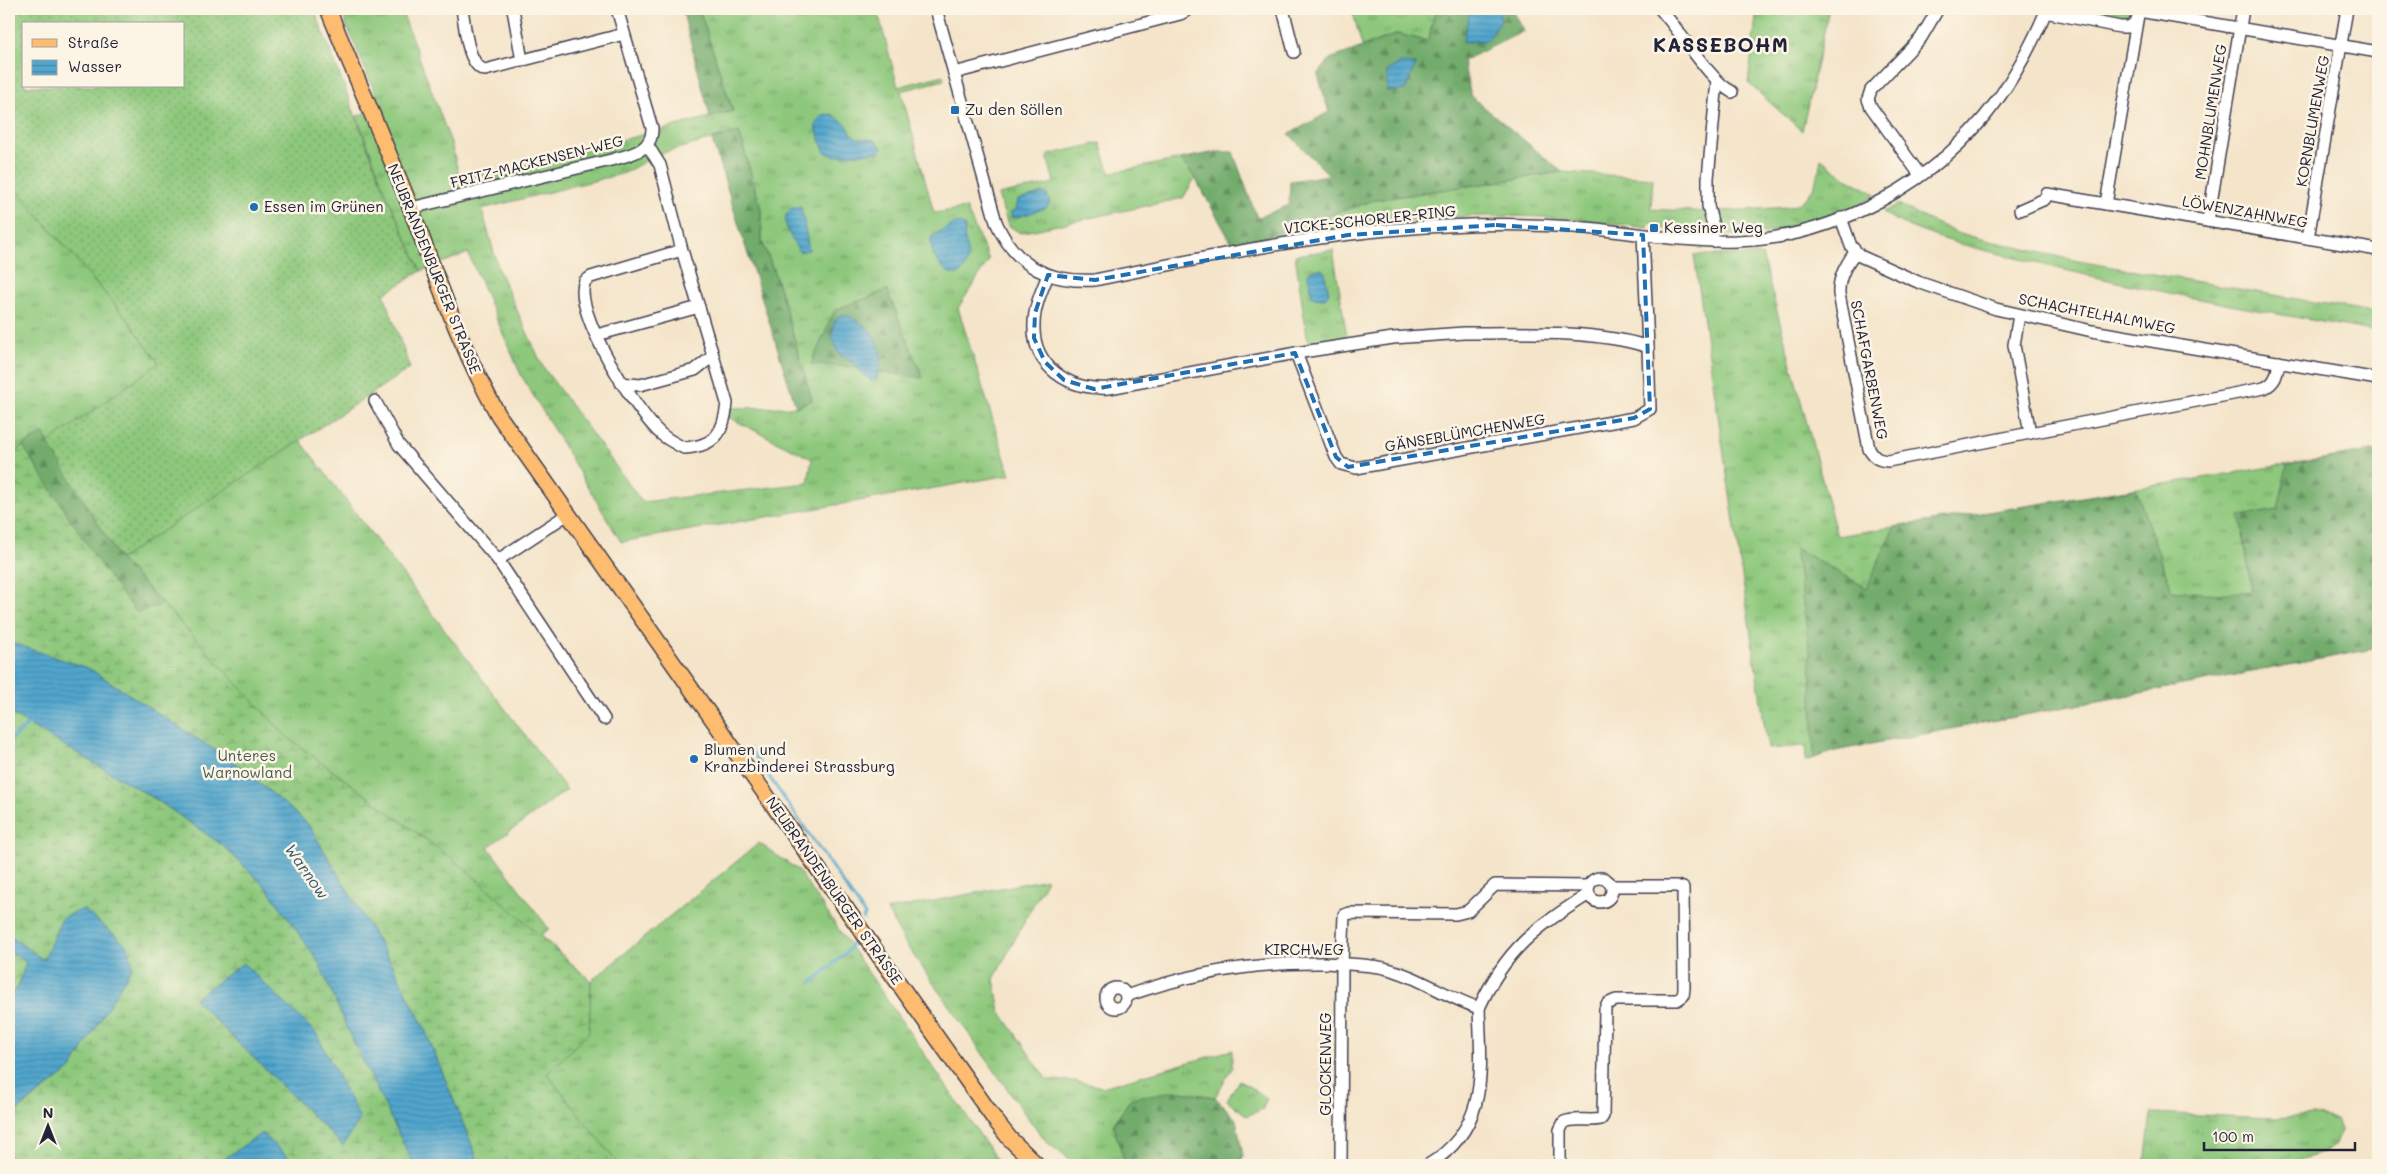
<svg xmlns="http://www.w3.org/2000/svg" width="2387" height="1174" font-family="Mali,sans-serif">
<defs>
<pattern id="grass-tufts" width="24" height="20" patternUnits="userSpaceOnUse" patternTransform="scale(1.25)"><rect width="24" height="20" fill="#8dc87c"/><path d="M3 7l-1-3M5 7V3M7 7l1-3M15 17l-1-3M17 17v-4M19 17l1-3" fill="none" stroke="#73a267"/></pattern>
<pattern id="forest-firs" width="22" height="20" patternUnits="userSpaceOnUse" patternTransform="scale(1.25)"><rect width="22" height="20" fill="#72ac6c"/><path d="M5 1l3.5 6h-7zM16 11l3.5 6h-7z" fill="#5d8c5a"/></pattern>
<pattern id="wetland-marsh" width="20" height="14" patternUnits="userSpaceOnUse" patternTransform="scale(1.25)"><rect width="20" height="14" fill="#8dc87c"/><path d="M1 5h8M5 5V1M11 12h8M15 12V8" fill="none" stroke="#73a267"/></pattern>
<pattern id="garden-dots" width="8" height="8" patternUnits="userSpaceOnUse" patternTransform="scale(1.25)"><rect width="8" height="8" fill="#8dc87c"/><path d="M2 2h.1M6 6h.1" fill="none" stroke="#73a267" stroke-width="1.8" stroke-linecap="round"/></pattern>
<pattern id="water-rules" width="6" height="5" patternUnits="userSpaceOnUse" patternTransform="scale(1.25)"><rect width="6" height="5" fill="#51a6cd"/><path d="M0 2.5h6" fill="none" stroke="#4387a8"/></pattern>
</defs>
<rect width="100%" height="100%" fill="#fcf5e5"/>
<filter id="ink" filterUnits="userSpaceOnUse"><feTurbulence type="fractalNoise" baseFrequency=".02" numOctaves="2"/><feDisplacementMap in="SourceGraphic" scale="10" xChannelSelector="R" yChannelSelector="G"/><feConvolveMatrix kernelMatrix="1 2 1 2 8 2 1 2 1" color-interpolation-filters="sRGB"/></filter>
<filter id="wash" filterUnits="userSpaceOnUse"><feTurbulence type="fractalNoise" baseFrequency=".0096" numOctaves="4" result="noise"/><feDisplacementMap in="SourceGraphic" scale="20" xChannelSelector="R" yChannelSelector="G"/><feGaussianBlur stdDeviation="1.12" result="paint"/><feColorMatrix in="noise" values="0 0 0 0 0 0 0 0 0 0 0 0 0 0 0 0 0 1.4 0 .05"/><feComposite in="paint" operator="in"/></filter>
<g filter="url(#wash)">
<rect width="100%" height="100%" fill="#f4e4c9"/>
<g fill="url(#grass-tufts)" stroke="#58755c" fill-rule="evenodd">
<path d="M340,9H401L451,143L459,175L504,171L733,111L699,9H877L898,87L943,75L944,80L901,91L934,213L966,208L989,260L958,308L1010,475L621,542L521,375L468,253L421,271L386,194L357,116L381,107ZM739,132L761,209L762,241L777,280L812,400L796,407L726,408V416L812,459L808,483L642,502L543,367L499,271L482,209L625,173L655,155Z"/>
<path d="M1352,9H1436L1428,41L1398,34L1362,46Z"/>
<path d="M1757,9H1829L1802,131L1748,83Z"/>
<path d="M2066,9H2134L2130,19Z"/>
<path d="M1100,143L1110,173L1217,152L1245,243L1375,200L1562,172L1653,178L1651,209L1710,212L1789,207C1813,200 1817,182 1821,159L1848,179L1874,193V197C1834,219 1782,235 1735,235C1710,235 1685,231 1659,228V223L1649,222L1648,228C1595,221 1543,215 1490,216C1407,217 1326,231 1245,243L1233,245L1195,178L1183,198L1020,233L1008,225L998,195L1054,183L1047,155Z"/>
<path d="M9,181L128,320L160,364L48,443L120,559L300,440L567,790L488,847L549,929L540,935L591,981L759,843L798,870L997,1160L993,1165H9Z"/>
<path d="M1899,204L1924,218L1960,234L2078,261L2378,313V332C2253,310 2127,287 2004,255C1971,247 1908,232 1883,212Z"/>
<path d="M1333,250L1347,337L1308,343L1295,255Z"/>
<path d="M1694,255H1762L1837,536L2378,450V648L1839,750L1805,761L1806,746L1768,749Z"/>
<path d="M1047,879L994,979L1000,1011L1047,1080L1076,1081L1102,1087L1232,1050V1068L1215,1097L1174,1091L1124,1160L1131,1165H1076L1048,1143L1027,1117L905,943L887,910Z"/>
<path d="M1239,1080L1267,1098L1263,1109L1247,1116L1227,1100Z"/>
<path d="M2151,1113L2276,1118L2312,1115L2336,1120L2340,1131L2335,1145L2325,1152L2283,1165H2142L2146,1156Z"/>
</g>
<g fill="url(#forest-firs)" stroke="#4a6754">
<path d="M682,9H699L733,111L710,117Z"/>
<path d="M1436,9H1511L1524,31L1463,61L1471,96L1562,172L1375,200L1245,243L1233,245L1195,178L1180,159L1217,152H1233L1257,218L1289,205L1290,181L1329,175L1289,134L1329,112L1318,75L1330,59L1398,34L1428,41Z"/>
<path d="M739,132L761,209L762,241L777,280L812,400L796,407L712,140Z"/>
<path d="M887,290L923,378L878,372L881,356L838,353L860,368L811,364L835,310Z"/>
<path d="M43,433L120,559L163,604L139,623L9,519V455Z"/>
<path d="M2378,450V648L1839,750L1814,758L1810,653L1795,548L1867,588L1894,527L2136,489L2172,590L2214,594L2252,591L2240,516L2278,510L2287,465Z"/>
<path d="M1174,1091L1215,1097L1236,1119L1243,1156L1240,1165H1131L1124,1160L1113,1125L1131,1098Z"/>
</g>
<g fill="url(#wetland-marsh)" stroke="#58755c" fill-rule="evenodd">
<path d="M23,446L103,569L137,613L163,604L287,737L462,866L591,981L589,1032L547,1074L619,1165H480L423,1025L394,968L308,824L242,768L90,669L9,642V455Z"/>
<path d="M9,713L157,800L221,844L266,887L317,959L348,1030L414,1165H313L291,1160L262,1133L215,1165H9V1117L71,1069L62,918L44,960L9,936ZM194,999L316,1033L336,1073L343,1146Z"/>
<path d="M9,951L26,962L18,987L9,995Z"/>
</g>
<path fill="url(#garden-dots)" stroke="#58755c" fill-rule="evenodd" d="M9,9H314L386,194L421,271L384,294L410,368L120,559L48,443L159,363L128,320L9,181ZM24,24H184V86H24Z"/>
<g fill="url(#water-rules)" stroke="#3a6484">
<path d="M1470,9H1498L1501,21L1487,41L1463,42Z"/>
<path d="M1401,63L1416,64L1405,90L1387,92V71Z"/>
<path d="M832,114L847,125L851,133L857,138L875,140L882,148L880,152L833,156L824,151L815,125L822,115Z"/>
<path d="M1044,193L1047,194L1050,203L1046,208L1015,218L1011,217V212L1016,210L1018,200Z"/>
<path d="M801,206L809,250L799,252C791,237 772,210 801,206Z"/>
<path d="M955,223L963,224L965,228C962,242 973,256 964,269C953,286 934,260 932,249C931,246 931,241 931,237Z"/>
<path d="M1322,269L1325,273L1329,293L1325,298L1312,297L1308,274L1312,270Z"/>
<path d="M845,315C863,321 878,335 881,355C882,362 878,372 877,379L871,382L854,363L838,353L832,337L834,322L839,316Z"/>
<path d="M9,642L90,669L242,768L308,824L394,968L423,1025L480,1165H414L348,1030L317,959L266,887L221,844L157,800L9,713Z"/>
<path d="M83,909L127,945L133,965L71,1069L9,1117V995L18,987L26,962L9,951V936L44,960L62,918Z"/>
<path d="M243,963L316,1033L360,1119L343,1146L194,999Z"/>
<path d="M262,1133L291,1160L313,1165H215Z"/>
</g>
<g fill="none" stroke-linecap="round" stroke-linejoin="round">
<g stroke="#51a6cd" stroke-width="3">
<path d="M9,741L31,722"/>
<path d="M750,749L865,915L863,919"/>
<path d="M811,983L849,950L852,943"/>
</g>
</g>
</g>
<g filter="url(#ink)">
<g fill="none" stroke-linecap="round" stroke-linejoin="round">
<g stroke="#423f50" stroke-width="14">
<g id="minor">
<path d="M462,9C465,25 467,66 485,70L624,34"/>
<path d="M513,9L522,61"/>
<path d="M936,9L996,222C1015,266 1048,283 1095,280C1210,256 1328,231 1446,226C1488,224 1531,224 1574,227C1628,231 1683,243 1737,241C1836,238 1938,181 1996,102C2017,73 2033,42 2047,9"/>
<path d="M1283,9L1294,52"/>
<path d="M1660,9C1680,30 1709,80 1732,92"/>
<path d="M2139,11L2378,52"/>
<path d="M2045,12L2120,27H2129L2136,22"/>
<path d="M954,73L1180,14L1190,9"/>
<path d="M648,146L660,165L682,250L727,403C724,432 716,446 684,448C676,444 668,440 661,434C637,413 571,310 585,281L591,277L682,250"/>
<path d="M1920,175L1871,107L1868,99L1871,90L1921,38L1938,9"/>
<path d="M2106,204L2139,9"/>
<path d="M411,208L611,160C630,155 653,151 652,128L617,9"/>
<path d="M2020,210L2045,199L2047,194L2378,250"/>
<path d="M1841,218L1851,246L1860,256L1918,282L1996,309L2092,331L2378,379"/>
<path d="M2208,221L2243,9"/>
<path d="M1643,235L1648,347"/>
<path d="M2308,238L2347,9"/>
<path d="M1713,241V226L1708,206V178L1717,81"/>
<path d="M1855,252C1846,265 1838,278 1839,294L1869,449C1874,458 1878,460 1888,461L2030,433L2014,345L2019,315"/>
<path d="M1048,275C1042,290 1034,307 1034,324C1032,367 1070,391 1109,388L1296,353"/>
<path d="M1464,333C1520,333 1593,330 1645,346L1648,347L1650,409L1634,418L1356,468L1341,464L1336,457L1296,353L1393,338Z"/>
<path d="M597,335L699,307"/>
<path d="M621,383L640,385L695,370L713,356"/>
<path d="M375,401L399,445L498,560L604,719"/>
<path d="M2030,433L2264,388C2276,383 2277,374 2279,362"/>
<path d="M498,560L568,514"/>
<circle cx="1600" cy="890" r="12"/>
<circle cx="1116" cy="998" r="10"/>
<path d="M1126,996C1190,973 1255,962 1324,963C1343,964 1365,964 1384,968C1418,976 1446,997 1479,1008C1506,949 1535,928 1589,894"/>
<path d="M1341,1165L1342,964L1344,915L1350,913L1456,914L1468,911L1495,885L1589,886"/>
<path d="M1428,1165C1490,1127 1481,1070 1479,1008"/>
<path d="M1560,1165V1130L1564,1122C1575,1117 1589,1122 1601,1119L1603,1116L1605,1009L1607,1004L1616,1000H1677L1683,996L1684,988L1683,888L1676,886H1612"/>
</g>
</g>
<g stroke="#423f50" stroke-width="18">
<path id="major" d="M328,9C355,76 385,142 411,209C438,280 461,350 499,416L995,1120L1010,1139L1037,1165"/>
</g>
<use href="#minor" stroke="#fff" stroke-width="11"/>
<use href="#major" stroke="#fdbc6f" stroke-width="15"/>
</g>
</g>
<path fill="none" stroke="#1f6fb2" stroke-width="4" stroke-dasharray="10 6" stroke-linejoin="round" d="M1496,225L1643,235L1650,409L1634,418L1348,467L1336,457L1295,353L1094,389L1064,380L1045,362L1034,338L1035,313L1048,275L1095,280L1348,235Z"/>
<g fill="#1f6fb2" stroke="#fcf5e5" stroke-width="2">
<rect x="950" y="105" width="10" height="10" rx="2.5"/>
<circle cx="254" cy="207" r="5"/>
<rect x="1649" y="223" width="10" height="10" rx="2.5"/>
<circle cx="694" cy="759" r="5"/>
</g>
<g text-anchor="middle" stroke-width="5" stroke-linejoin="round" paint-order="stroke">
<g font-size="15" fill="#22223b" stroke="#fcf5e5" text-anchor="start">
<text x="965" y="115">Zu den Söllen</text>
<text x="264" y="212">Essen im Grünen</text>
<text x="1664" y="233">Kessiner Weg</text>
<text x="704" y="755">Blumen und<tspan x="704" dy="17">Kranzbinderei Strassburg</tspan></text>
</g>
<g font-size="15" fill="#22223b" stroke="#fcf5e5">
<text transform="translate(2211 112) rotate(-81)" y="5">MOHNBLUMENWEG</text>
<text transform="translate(2313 121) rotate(-80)" y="5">KORNBLUMENWEG</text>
<text transform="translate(537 162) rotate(-14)" y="5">FRITZ-MACKENSEN-WEG</text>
<text transform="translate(2245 212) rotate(10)" y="5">LÖWENZAHNWEG</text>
<text transform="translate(1370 220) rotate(-6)" y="5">VICKE-SCHORLER-RING</text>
<text transform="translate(434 269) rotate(68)" y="5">NEUBRANDENBURGER STRASSE</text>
<text transform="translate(2097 314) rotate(11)" y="5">SCHACHTELHALMWEG</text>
<text transform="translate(1869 370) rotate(79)" y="5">SCHAFGARBENWEG</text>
<text transform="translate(1465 433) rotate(-10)" y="5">GÄNSEBLÜMCHENWEG</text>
<text transform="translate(834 891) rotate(55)" y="5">NEUBRANDENBURGER STRASSE</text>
<text x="1304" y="955">KIRCHWEG</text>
<text transform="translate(1326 1064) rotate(-90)" y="5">GLOCKENWEG</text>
</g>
<g font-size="15" fill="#475c52" stroke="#fcf5e5">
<text x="247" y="761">Unteres<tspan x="247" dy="17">Warnowland</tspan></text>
</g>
<g font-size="16" font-style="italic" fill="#355775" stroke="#fcf5e5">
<text transform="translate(307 871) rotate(55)" y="6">Warnow</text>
</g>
<g font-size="20" font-weight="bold" letter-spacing="1" fill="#22223b" stroke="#fcf5e5">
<text x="1721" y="52">KASSEBOHM</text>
</g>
</g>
<rect width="2387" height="1174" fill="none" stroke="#fcf5e5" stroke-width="30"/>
<rect x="22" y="22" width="162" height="65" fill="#fcf5e5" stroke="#a5a1a1"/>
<rect x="32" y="39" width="25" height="8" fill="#fdbc6f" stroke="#a5a1a1"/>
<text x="68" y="48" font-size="15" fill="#22223b">Straße</text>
<rect x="32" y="60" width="25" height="15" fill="url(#water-rules)" stroke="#a5a1a1"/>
<text x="68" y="72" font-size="15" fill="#22223b">Wasser</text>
<g transform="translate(48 1126)" stroke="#fcf5e5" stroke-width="4" paint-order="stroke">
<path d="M0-4L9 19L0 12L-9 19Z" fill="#22223b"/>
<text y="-8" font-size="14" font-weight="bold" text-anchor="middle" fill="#22223b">N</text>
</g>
<path d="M2204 1142v8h151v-8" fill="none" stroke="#22223b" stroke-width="2.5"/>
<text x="2212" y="1142" font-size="15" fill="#22223b" stroke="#fcf5e5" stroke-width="4" paint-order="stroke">100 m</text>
</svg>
